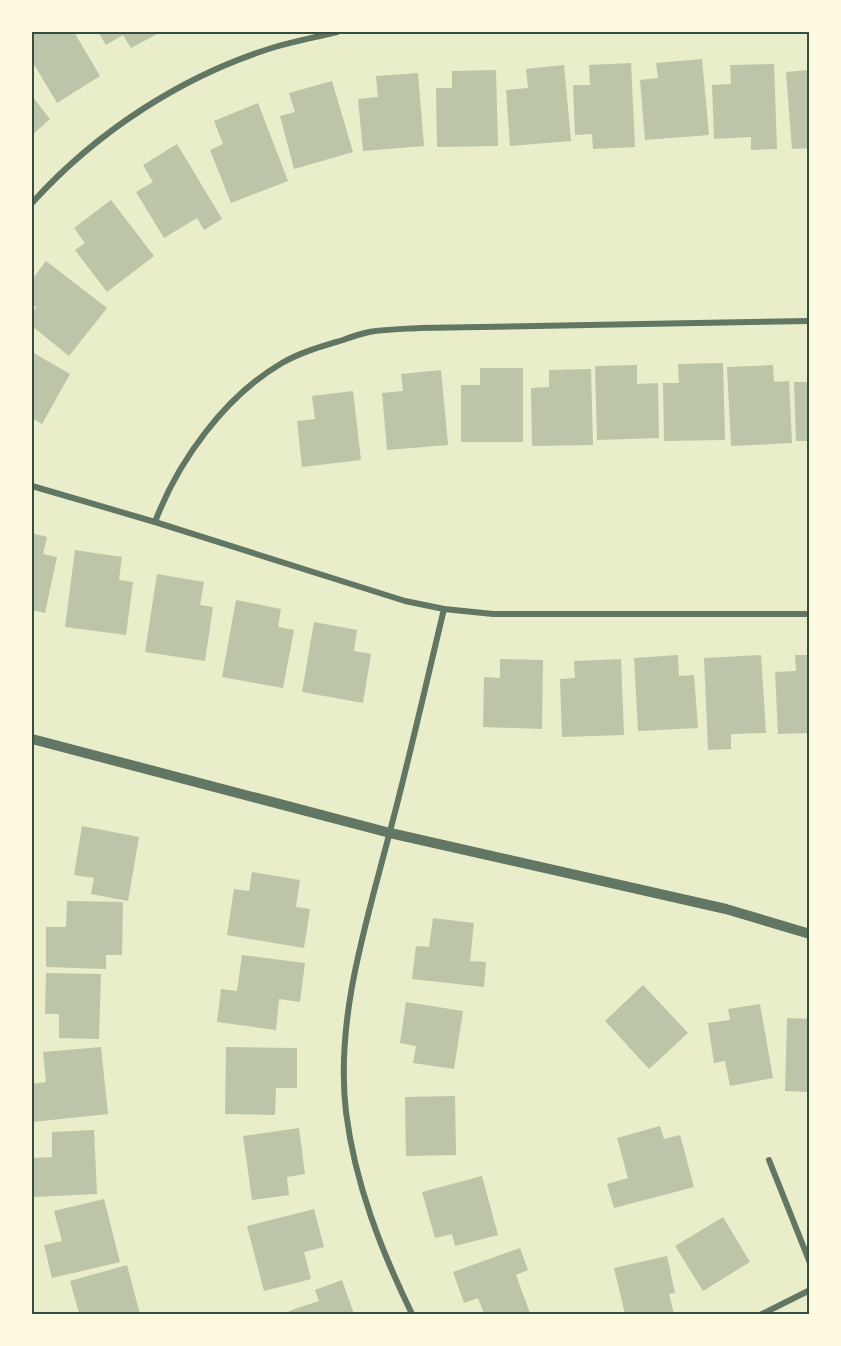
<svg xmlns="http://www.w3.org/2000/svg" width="841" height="1346" font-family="Poppins,sans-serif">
<rect width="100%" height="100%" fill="#e9edc9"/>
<g fill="#bcc5a7">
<path d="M32,32H74L100,76L57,103L32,61Z"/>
<path d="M98,32H161L131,48L123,35L106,45Z"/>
<path d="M702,59L709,135L645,140L640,80L658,78L656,63Z"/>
<path d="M631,63L635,147L593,149L592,134L575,135L573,85H590L589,65Z"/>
<path d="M774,64L777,149L751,150V137L714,139L712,85L731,84L730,65Z"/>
<path d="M564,65L571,141L510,146L506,90L528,88L526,69Z"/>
<path d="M496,70L498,146L437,147L436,88H452V71Z"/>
<path d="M810,70V148L792,149L786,72Z"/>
<path d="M418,73L424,146L363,151L358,99L378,97L376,76Z"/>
<path d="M332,81L353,152L294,169L280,116L295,112L289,93Z"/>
<path d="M32,96L50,119L32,135Z"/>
<path d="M258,103L288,181L231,203L210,150L223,144L214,121Z"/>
<path d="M177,144L222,219L204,230L197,218L164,238L136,192L153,182L143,165Z"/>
<path d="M111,200L154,256L107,292L75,250L85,243L74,228Z"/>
<path d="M46,261L107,308L69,356L32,326V313L36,307L32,304V280Z"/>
<path d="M32,352L70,374L42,424L32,418Z"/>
<path d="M723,363L725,440L664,441L663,383H679L678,364Z"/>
<path d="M637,365V384L658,383L659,438L597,440L595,366Z"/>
<path d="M773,365L774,382L789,381L792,443L731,446L727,367Z"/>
<path d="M480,368H523V442H461V385H480Z"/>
<path d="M591,369L593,445L532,446L531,388L549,387V370Z"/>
<path d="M441,370L448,445L387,450L382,393L403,391L401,374Z"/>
<path d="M794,382H810V441H796Z"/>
<path d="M353,391L361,460L302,467L297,421L315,419L312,396Z"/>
<path d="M32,533L47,537L43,554L57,557L45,613L32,610Z"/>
<path d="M75,550L122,557L119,580L133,582L126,635L65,627Z"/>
<path d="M157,574L204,582L200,605L213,607L205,661L145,652Z"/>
<path d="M236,600L281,609L278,627L294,630L283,688L222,677Z"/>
<path d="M314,622L357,630L354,651L371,654L363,703L302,692Z"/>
<path d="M678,655L679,676L694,675L698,728L638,731L634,658Z"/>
<path d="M761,655L766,733L731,734V749L708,750L704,658Z"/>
<path d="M795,655H810V733L778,734L775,672L796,671Z"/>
<path d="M500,659L543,660L542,729L483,727L484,677L500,678Z"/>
<path d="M621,659L624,735L562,737L560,679L575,678L574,661Z"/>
<path d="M82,826L139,837L128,901L91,894L94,878L74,875Z"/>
<path d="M252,872L300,880L296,907L310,909L304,948L227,935L234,889L249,891Z"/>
<path d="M67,901L123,902L122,955H106V969L46,967V927H66Z"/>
<path d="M433,918L474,923L470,961L486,962L484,987L412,979L416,946L429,947Z"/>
<path d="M242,955L305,963L300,1002L279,999L276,1030L217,1022L221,989L237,991Z"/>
<path d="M46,973L101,974L99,1039L59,1038V1014H45Z"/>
<path d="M643,985L688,1033L649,1069L605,1021Z"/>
<path d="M406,1002L463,1011L454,1069L413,1063L416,1046L400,1043Z"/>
<path d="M760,1004L773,1078L730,1086L725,1061L714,1063L708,1023L730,1020L728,1009Z"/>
<path d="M787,1018L810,1019V1092L785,1091Z"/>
<path d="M101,1047L108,1114L32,1122V1084L46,1082L43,1052Z"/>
<path d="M226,1047L297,1048V1088H276L275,1115L225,1114Z"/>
<path d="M455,1096L456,1155L406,1156L405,1097Z"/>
<path d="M660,1126L664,1139L680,1135L694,1187L614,1208L607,1184L628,1178L617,1138Z"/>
<path d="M299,1128L305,1174L287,1177L289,1195L252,1200L243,1136Z"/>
<path d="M94,1130L97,1194L34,1197L32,1158L52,1157V1132Z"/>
<path d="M482,1176L498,1235L455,1246L452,1234L435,1238L422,1192Z"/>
<path d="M104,1199L120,1262L52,1278L44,1245L62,1241L54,1211Z"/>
<path d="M314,1209L324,1247L304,1252L311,1279L264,1291L247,1226Z"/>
<path d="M723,1217L750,1262L703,1291L675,1246Z"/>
<path d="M520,1248L528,1270L516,1275L530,1313L524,1314H484L478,1298L464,1303L453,1272Z"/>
<path d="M667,1256L675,1293L669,1294L674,1314H625L614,1268Z"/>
<path d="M127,1265L140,1314H75L79,1313L70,1281Z"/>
<path d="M342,1280L354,1314H290L289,1311L319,1301L315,1290Z"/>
</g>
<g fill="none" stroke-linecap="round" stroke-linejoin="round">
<g stroke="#617663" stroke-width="6">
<path d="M32,203C96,132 183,75 275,47C296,41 317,37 337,32"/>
<path d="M32,486L155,522L405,601L444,609L493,614H810"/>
<path d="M155,522C178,461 225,396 282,363C301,352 323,346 343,340C351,337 360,334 369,332C386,329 403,329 420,328L810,321"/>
<path d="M769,1160L810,1263"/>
<path d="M412,1314C381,1250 355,1184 346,1112C335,1019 366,924 389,835C409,760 426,684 444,609"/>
<path d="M762,1314L810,1290"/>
</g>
<path stroke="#617663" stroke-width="10" d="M32,739L390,833L726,909L810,934"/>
</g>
<rect width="841" height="1346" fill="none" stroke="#fefae0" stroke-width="66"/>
<rect x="33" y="33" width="775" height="1280" fill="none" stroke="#344e41" stroke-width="2"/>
</svg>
